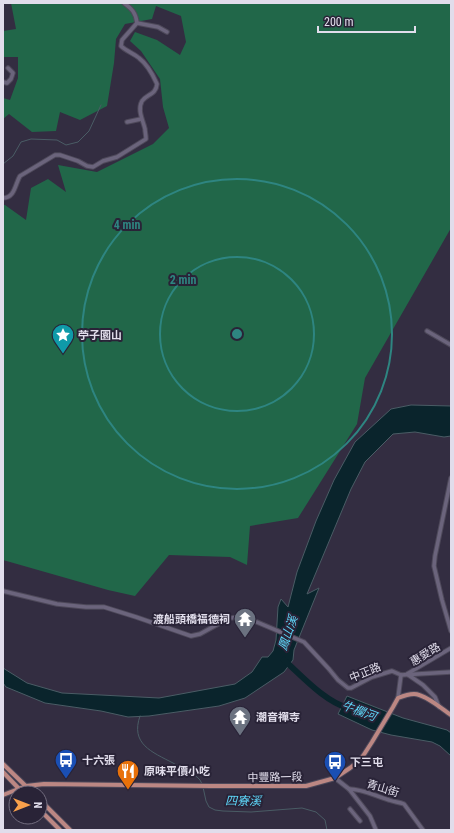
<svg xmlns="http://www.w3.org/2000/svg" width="454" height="833" font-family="'Roboto Condensed','Noto Sans TC',sans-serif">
<rect width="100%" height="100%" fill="#332d41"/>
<path fill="#216749" d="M11,3H451V228L365,378L357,424L298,518L250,526L247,565L230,557L169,555L135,596L108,590L3,560V205H5L26,220L31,188L48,179L66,192L58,165L97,172L153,144L169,128L163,107L160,79L141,51L130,41L135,32L157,40L180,55L186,42L181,16L156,6L152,19L125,24L116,39L114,63L107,106L80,120L60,112L56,131L32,132L9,114L3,119V98L10,100L18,78V57H3V31L16,29Z"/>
<g fill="#0a242c" stroke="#4a5c65">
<path d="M411,405L451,406V436L444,437L415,432L393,434L365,462L351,489L307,594L319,588L294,650L293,660L284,672L245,698L219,706L149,716L128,717L101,711L45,703L6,687L3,683V668L27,683L62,693L159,698L235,684L252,672L262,657H268L273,651L276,640L278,607L281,599L288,607L297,572L316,521L334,480L355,442L391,409Z"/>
<path d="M347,696L403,718L447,730L451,733V756L440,746L432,742L391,735L372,730L338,714Z"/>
</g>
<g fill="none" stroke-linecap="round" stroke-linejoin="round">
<g stroke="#4a5c65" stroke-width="1">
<path d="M450,3L451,4"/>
<path d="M3,164L13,156L21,142L31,139L57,140L66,145L78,142L89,131L101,105"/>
<path d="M140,716C130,744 152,752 173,763C181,768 189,772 197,777L200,780L202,784"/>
<path d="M203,787L206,801L209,807L215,810L223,811L251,812L302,808L316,812L325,820L327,830"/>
</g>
<path stroke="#0a242c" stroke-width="6" d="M284,660C302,676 324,701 348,708"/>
<g stroke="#4e495a" stroke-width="5.5">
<g id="minor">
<path d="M124,3C132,9 136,13 137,23"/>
<path d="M137,23L158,27L167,32"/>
<path d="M3,82L7,83L11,79L13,73L8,68"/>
<path d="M127,122L141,119"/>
<path d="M3,198C15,198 15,184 20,176L55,155H60L78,161L87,166L93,167L103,161L117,157L146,139C146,135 145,132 145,129C143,120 137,110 142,101C147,94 156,95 157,84C153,75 147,64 139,58C133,53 126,51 121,46L122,40L137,23"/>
<path d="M427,331L451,345"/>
<path d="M451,478L435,556L434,566L442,600L451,631"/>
<path d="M3,591L57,604L86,607H104L136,617L191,636L200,634L229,618L245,617L304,642L329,669L338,680L348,688H351L372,677L392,671L401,675L451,672"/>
<path d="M398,698L401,675"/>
<path d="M439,707L435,697L423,685L407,674L451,648"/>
<path d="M335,778L349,789L370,816L376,830"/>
<path d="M349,789C363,789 375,796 389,800C394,802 399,802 404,804L423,830"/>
<path d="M350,809L360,821"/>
</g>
</g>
<g stroke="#4e495a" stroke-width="6">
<g id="major">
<path d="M3,764L33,793"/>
<path d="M3,772L23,793"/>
<path d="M3,795L26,786L44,784L211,786H306L335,778L350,768L355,764L363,756L372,742L393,707L398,698C403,696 408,694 414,694C425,694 442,709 451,715"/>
<path d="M40,800L70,830"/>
<path d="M40,810L60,830"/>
</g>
</g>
<use href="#minor" stroke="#6b647c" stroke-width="3.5"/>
<use href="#major" stroke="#bc8783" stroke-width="4"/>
</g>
<g fill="none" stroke="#2e8581" stroke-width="2">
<circle cx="237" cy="334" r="77"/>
<circle cx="237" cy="334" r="155"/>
</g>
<defs>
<g id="sight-pin" transform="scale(1.15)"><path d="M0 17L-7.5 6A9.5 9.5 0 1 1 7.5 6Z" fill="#0f9aa8" stroke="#292337"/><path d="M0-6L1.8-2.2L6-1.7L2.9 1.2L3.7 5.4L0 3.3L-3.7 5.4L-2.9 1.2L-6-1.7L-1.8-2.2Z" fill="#fff"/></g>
<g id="temple-pin" transform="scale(1.15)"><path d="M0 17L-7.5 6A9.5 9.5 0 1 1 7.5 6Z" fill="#6b7280" stroke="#292337"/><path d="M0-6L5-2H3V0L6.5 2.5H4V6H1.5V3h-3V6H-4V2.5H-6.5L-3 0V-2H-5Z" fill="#fff"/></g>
<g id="bus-pin" transform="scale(1.15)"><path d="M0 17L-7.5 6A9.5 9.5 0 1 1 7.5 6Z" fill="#1a4fb4" stroke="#292337"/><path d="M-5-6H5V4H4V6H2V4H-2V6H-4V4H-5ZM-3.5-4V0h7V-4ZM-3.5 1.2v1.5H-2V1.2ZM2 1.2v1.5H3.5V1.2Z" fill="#fff"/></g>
<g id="restaurant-pin" transform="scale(1.15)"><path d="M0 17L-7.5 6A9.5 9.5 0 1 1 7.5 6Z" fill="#e8710a" stroke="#292337"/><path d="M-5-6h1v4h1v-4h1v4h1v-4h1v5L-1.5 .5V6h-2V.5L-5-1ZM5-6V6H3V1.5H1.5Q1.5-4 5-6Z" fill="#fff"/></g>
</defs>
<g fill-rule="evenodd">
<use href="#sight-pin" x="63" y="335"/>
<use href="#temple-pin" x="245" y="619"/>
<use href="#temple-pin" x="240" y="717"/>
<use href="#bus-pin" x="66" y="760"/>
<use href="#bus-pin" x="335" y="762"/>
<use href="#restaurant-pin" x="128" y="771"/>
</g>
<g text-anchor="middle" stroke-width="4" stroke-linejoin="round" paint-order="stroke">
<g font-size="11" font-weight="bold" fill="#e1ddeb" stroke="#292337" text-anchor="start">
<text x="78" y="339">苧子園山</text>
<text x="230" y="623" text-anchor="end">渡船頭橋福德祠</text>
<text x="256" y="721">潮音禪寺</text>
<text x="82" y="764">十六張</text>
<text x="350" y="766">下三屯</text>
<text x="144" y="775">原味平價小吃</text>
</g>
<g font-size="11" fill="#e1ddeb" stroke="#292337">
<text transform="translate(425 654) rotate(-31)" y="4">惠愛路</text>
<text transform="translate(365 672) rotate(-22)" y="4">中正路</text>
<text transform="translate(275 777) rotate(-1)" y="4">中豐路一段</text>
<text transform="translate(383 788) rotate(17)" y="4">青山街</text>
</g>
<g font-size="12" font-style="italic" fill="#5ed6f8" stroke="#292337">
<text transform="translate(288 633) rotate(-71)" y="4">鳳山溪</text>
<text transform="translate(359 711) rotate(20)" y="4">牛欄河</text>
<text transform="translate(243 801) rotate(1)" y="4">四寮溪</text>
</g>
</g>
<circle cx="237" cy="334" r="6" fill="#2e8581" stroke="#292337" stroke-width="2"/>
<g font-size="12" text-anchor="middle" font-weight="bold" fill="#2e8581" stroke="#292337" stroke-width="4" stroke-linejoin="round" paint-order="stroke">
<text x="127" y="229">4 min</text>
<text x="183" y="284">2 min</text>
</g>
<rect width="454" height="833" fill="none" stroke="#e1ddeb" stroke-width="8"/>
<g transform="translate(28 805) rotate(90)"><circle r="19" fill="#292337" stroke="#736d7f"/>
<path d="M0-3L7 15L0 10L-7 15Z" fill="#f8a04b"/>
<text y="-6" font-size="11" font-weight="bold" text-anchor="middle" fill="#e1ddeb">N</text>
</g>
<path d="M318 26v6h97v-6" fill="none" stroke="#e1ddeb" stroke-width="2"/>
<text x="324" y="26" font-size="12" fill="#e1ddeb" stroke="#292337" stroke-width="3" paint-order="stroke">200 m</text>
</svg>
